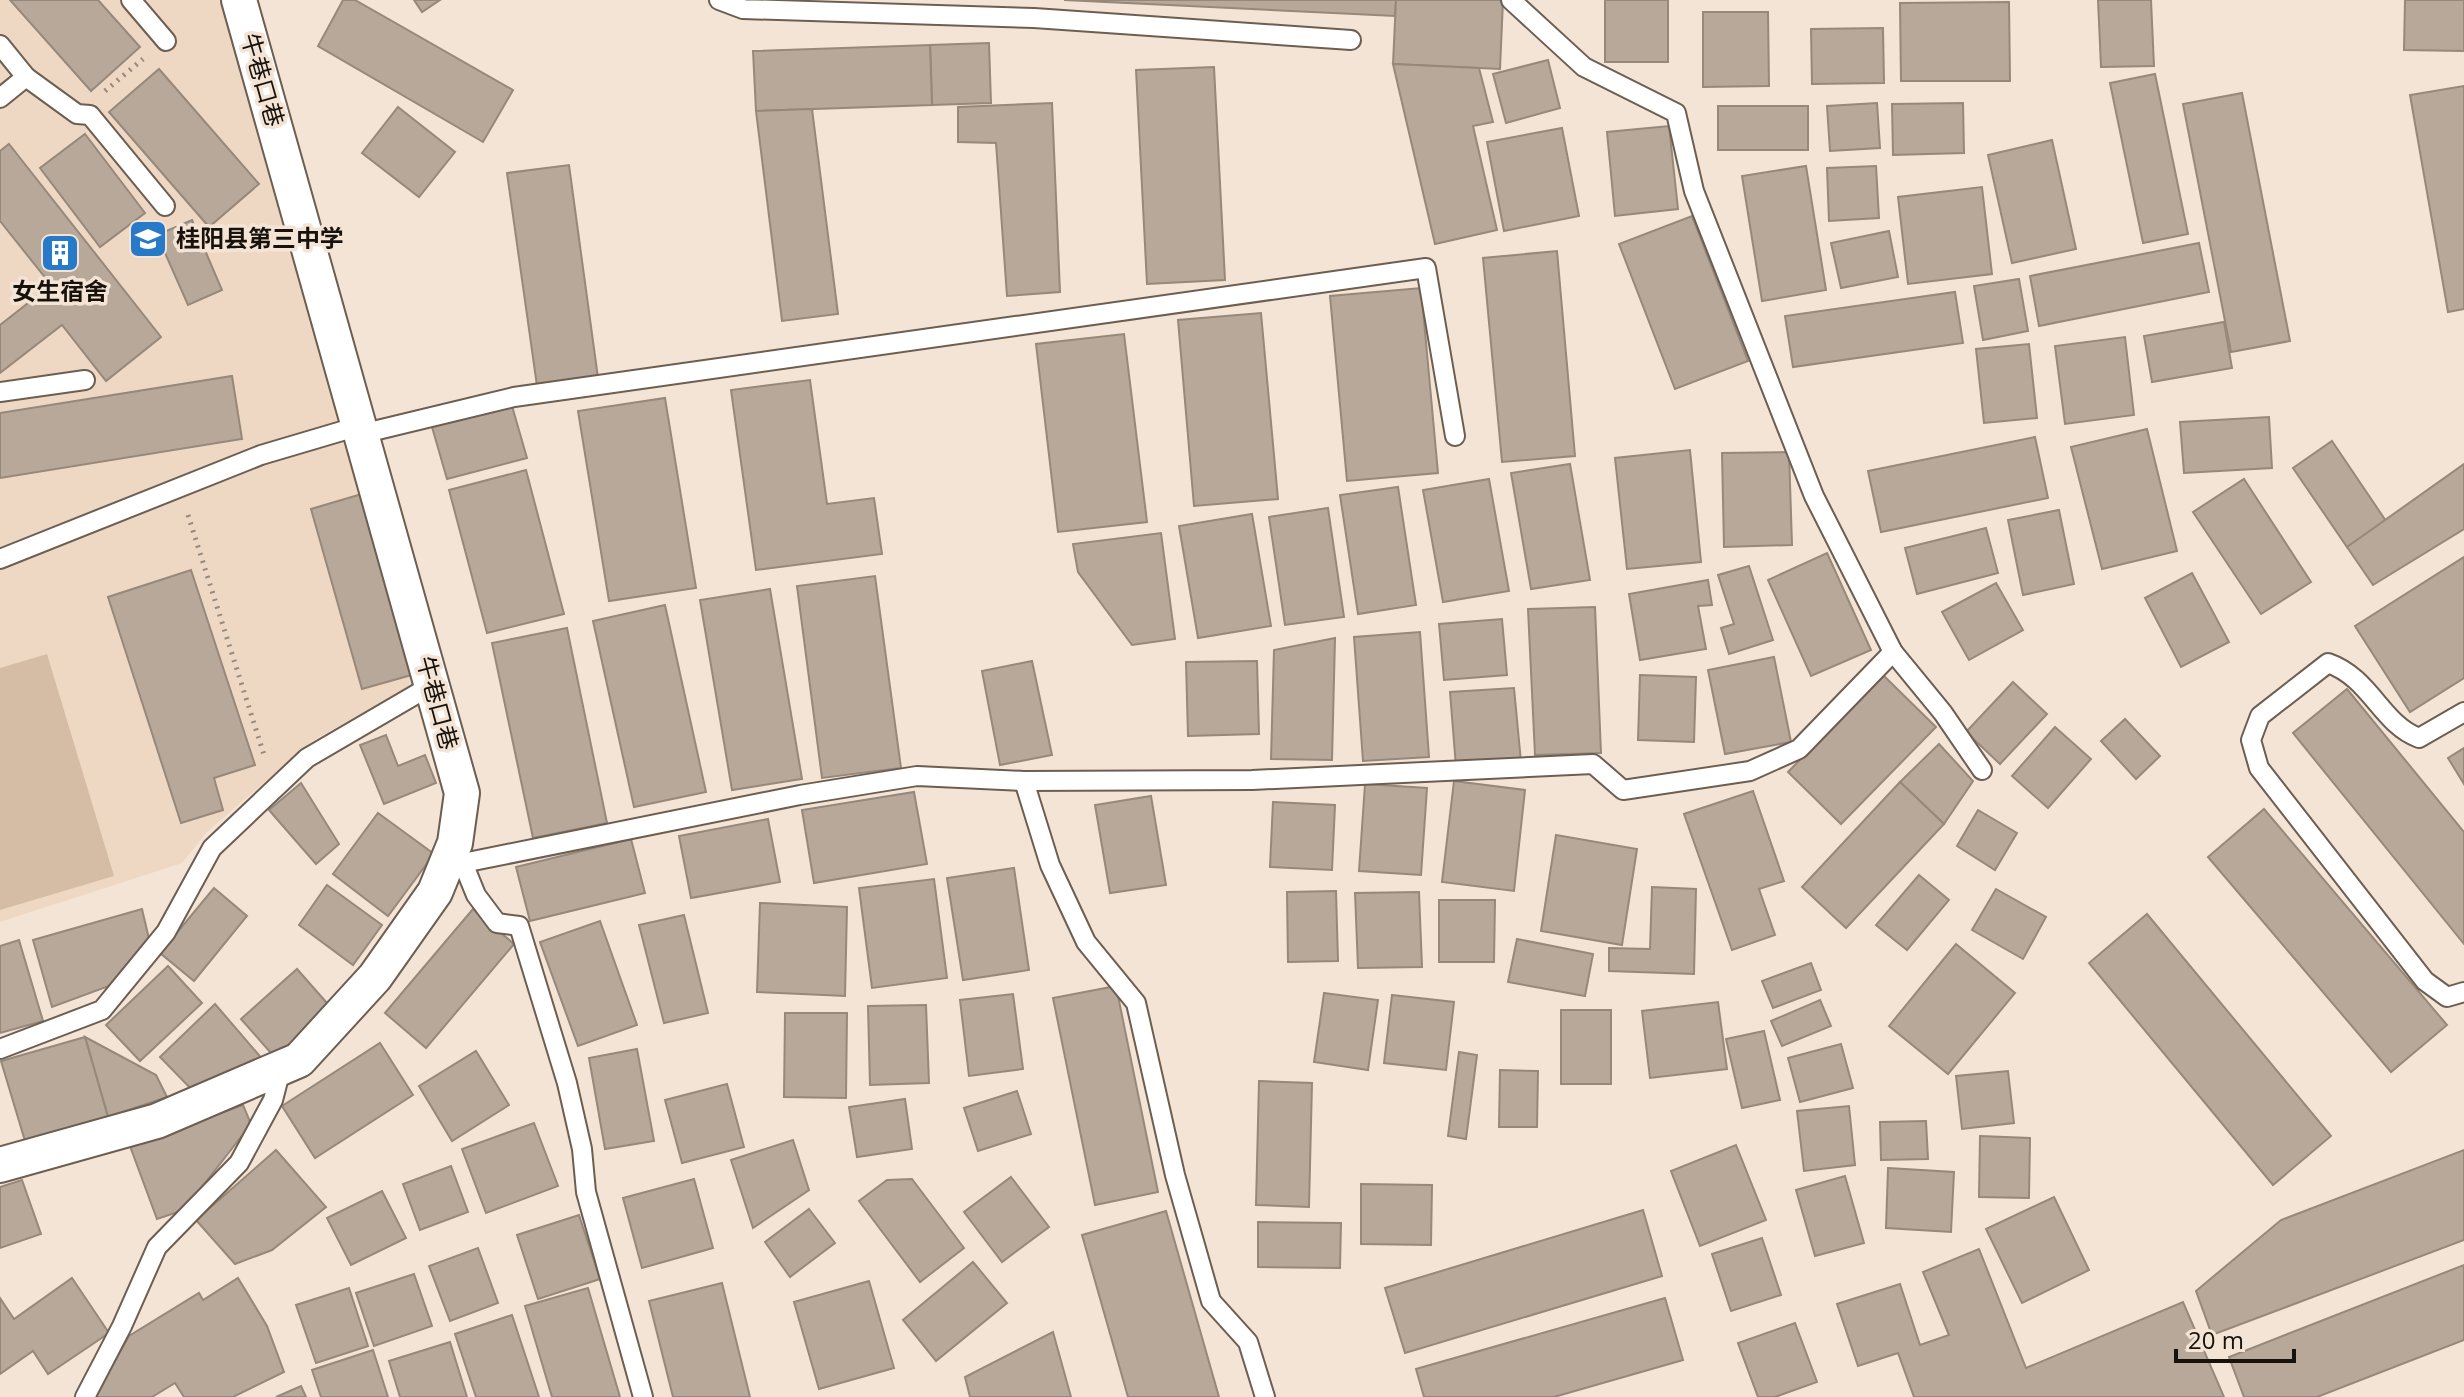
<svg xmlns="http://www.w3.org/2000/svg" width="2464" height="1397" font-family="'Open Sans','Noto Sans SC',sans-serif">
<rect width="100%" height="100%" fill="#f4e4d5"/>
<path fill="#eed8c4" d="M0,0H230L414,684L312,741L207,832L182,863L0,922Z"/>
<path fill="#d5bca5" d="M47,654L114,876L0,910V668Z"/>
<g fill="#b7a89a" stroke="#96887a" stroke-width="2">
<path d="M10,0H98L140,47L91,91Z"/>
<path d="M343,0H355L513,90L483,142L318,46Z"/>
<path d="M414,0H440L422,12Z"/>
<path d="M1064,0H1396L1395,16Z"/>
<path d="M1396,0H1503L1500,69L1393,64Z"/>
<rect x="1605" y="0" width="63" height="62"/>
<path d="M2098,0H2151L2154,66L2101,67Z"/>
<path d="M2405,0H2464V51L2404,50Z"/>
<path d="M2009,2L2010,81H1901L1900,3Z"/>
<path d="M1703,12H1768L1769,86L1703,87Z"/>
<path d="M1883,28L1884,83L1812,84L1811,29Z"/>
<path d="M989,43L991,103L932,105L930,45Z"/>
<path d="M930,45L932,105L756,111L753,51Z"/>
<path d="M1548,60L1560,108L1506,123L1493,74Z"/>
<path d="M1393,64L1479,68L1493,122L1473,126L1497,230L1435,244Z"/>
<path d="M1214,67L1225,280L1147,284L1136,70Z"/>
<path d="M159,69L259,184L209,227L109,112Z"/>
<path d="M2155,74L2188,234L2143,243L2110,83Z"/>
<path d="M2464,86V309L2448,312L2410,95Z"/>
<path d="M2242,93L2290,341L2231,352L2183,104Z"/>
<path d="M1052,103L1060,292L1007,296L996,143L958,142V107Z"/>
<path d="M1877,103L1880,148L1830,151L1827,106Z"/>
<path d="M1963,103L1964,153L1893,155L1892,104Z"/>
<rect x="1718" y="106" width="90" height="44"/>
<path d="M398,107L455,152L419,197L362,153Z"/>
<path d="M812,109L838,314L782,321L756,111Z"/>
<path d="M1669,126L1678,209L1615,216L1607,132Z"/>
<path d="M1562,128L1579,216L1504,231L1487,142Z"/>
<path d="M85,134L145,213L100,247L40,168Z"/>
<path d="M2052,140L2076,249L2012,263L1988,155Z"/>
<path d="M9,144L161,337L106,381L62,325L0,373V325L51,285L0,221V151Z"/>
<path d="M569,165L598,378L537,386L507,173Z"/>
<path d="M1806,166L1826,290L1762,301L1742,176Z"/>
<path d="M1876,166L1879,218L1829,221L1827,168Z"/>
<path d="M1982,187L1992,274L1908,284L1898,197Z"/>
<path d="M1692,216L1748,361L1675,389L1619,244Z"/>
<path d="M192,220L222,290L188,305L157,235Z"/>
<path d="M1889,231L1898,277L1841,288L1831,243Z"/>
<path d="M2199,243L2209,292L2039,326L2030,276Z"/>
<path d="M1557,251L1575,456L1502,462L1483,258Z"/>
<path d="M2019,279L2028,331L1983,340L1974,286Z"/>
<path d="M1421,288L1438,473L1347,481L1330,296Z"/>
<path d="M1955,292L1963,343L1793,367L1785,316Z"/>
<path d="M1261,313L1278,499L1194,506L1178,320Z"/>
<path d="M2224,322L2232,368L2152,382L2144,336Z"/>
<path d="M1124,334L1147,522L1058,532L1036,344Z"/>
<path d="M2125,337L2134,415L2065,424L2055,346Z"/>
<path d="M2029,344L2037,418L1984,423L1976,349Z"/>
<path d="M232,376L242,439L0,478V413Z"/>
<path d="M810,380L827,504L874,498L882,554L756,570L731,390Z"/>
<path d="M665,398L696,588L609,601L578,411Z"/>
<path d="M512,406L527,458L447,479L432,427Z"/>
<path d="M2269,417L2272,468L2184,473L2180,422Z"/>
<path d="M2147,429L2177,551L2102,569L2071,447Z"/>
<path d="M2035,437L2048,498L1881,532L1868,471Z"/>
<path d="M2332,441L2386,521L2347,547L2293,468Z"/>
<path d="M1690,450L1701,562L1627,569L1615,458Z"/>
<path d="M1789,452L1792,545L1724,547L1722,453Z"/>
<path d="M1570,464L1590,580L1531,589L1511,473Z"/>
<path d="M2464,464V529L2373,585L2347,547Z"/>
<path d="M526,470L564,614L487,633L449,490Z"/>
<path d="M1489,479L1509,591L1443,602L1423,490Z"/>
<path d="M2244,479L2311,582L2261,614L2193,512Z"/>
<path d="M1398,487L1416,605L1358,614L1340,495Z"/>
<path d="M365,493L415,674L362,689L311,509Z"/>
<path d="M1328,508L1344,617L1285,625L1269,517Z"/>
<path d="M2059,510L2074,584L2023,595L2008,520Z"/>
<path d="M1252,514L1271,626L1198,638L1179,526Z"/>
<path d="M1986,528L1998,573L1917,594L1905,548Z"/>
<path d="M1161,533L1175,639L1132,645L1078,572L1073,544Z"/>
<path d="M1827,553L1871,650L1811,676L1768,580Z"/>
<path d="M2464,557V678L2410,712L2355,626Z"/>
<path d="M1749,566L1773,640L1729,654L1721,628L1734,624L1718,575Z"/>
<path d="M191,570L255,765L214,778L223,810L181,823L108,597Z"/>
<path d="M2192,573L2229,642L2181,667L2145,598Z"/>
<path d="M875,576L901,768L822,778L797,586Z"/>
<path d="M1708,580L1712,605L1698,606L1706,649L1640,660L1629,594Z"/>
<path d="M1996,583L2023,630L1969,660L1942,612Z"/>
<path d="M770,589L802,779L732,790L700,600Z"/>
<path d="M665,605L706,792L634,807L593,621Z"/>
<path d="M1595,607L1601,753L1535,755L1528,609Z"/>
<path d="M1502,619L1507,675L1444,680L1439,624Z"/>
<path d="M567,628L607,823L533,838L492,643Z"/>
<path d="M1420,632L1429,757L1363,761L1354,637Z"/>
<path d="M1335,638L1332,760L1271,759L1274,650Z"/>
<path d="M1774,657L1791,742L1725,754L1708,670Z"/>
<path d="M1032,661L1052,755L1000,765L982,671Z"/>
<path d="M1257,661L1259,734L1188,736L1186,662Z"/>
<path d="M1640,675L1696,677L1694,742L1638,740Z"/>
<path d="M1883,675L1936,727L1841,824L1788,772Z"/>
<path d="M2013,682L2047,714L2000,764L1966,732Z"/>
<path d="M1514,688L1521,762L1456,767L1450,692Z"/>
<path d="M2347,689L2464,832V944L2293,733Z"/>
<path d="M2125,719L2160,756L2136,779L2101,741Z"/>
<path d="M2055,727L2091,759L2048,808L2012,776Z"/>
<path d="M386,735L398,766L425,755L436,783L384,804L360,745Z"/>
<path d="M1939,744L1973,781L1944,824L1900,782Z"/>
<path d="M2464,748V784L2448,758Z"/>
<path d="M1454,781L1525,790L1514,891L1442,882Z"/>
<path d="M1900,782L1944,824L1846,928L1802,887Z"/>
<path d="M301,783L339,844L316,864L269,810Z"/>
<path d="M1365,784L1427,788L1421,875L1359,871Z"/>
<path d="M1753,791L1784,881L1759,889L1775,935L1732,950L1684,814Z"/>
<path d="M914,792L927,864L814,883L802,810Z"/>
<path d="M1151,796L1166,885L1110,893L1095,805Z"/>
<path d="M1273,802L1335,805L1332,870L1270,867Z"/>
<path d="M2264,809L2447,1025L2391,1072L2208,857Z"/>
<path d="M1978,810L2017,833L1995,870L1957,846Z"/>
<path d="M378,813L434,854L388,916L333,874Z"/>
<path d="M768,819L780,882L691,898L679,836Z"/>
<path d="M1556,835L1637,849L1622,945L1541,931Z"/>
<path d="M631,839L645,893L530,921L516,867Z"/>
<path d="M1014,868L1029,970L963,980L947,878Z"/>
<path d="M1919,875L1949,900L1907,950L1876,925Z"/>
<path d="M934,879L947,978L872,988L859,888Z"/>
<path d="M327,885L382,925L353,965L299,925Z"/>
<path d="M1652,887L1696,889L1694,974L1609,971V948L1650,949Z"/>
<path d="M214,888L247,916L194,981L160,953Z"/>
<path d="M1996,889L2046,917L2023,959L1972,930Z"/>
<path d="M1336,891L1338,961L1288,962L1287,892Z"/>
<path d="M1419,892L1422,967L1358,968L1355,893Z"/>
<path d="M1439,900H1495L1494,962H1439Z"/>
<path d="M760,903L847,907L845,996L757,992Z"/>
<path d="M142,909L149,939L109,986L52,1007L33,940Z"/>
<path d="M473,909L514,944L426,1048L385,1013Z"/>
<path d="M2147,914L2331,1136L2273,1185L2089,963Z"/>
<path d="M684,915L708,1013L664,1023L639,925Z"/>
<path d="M600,921L637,1025L578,1046L540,942Z"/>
<path d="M1517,939L1593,954L1585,996L1508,982Z"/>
<path d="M19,940L43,1021L0,1033V946Z"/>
<path d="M1956,944L2015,993L1948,1074L1889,1026Z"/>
<path d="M1811,963L1821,990L1773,1008L1762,981Z"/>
<path d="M168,966L202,1003L140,1061L106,1025Z"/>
<path d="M297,969L334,1011L278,1061L241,1019Z"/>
<path d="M1116,986L1158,1192L1095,1205L1053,998Z"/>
<path d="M1324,993L1378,1000L1368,1070L1314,1062Z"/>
<path d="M1013,994L1023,1069L969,1076L960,1000Z"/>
<path d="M1392,995L1454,1002L1446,1070L1384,1063Z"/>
<path d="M1820,1000L1831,1026L1782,1046L1771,1021Z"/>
<path d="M1718,1002L1727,1069L1650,1078L1642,1011Z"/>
<path d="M215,1004L264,1061L198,1096L160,1057Z"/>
<path d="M926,1005L929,1083L870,1085L868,1006Z"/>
<rect x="1561" y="1010" width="50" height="74"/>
<path d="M785,1013H847L846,1098L784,1097Z"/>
<path d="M1764,1031L1780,1100L1742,1108L1726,1039Z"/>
<path d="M85,1037L156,1075L167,1097L108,1117Z"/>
<path d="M85,1037L108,1117L25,1141L1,1061Z"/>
<path d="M380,1043L413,1095L315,1158L282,1106Z"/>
<path d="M1841,1044L1853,1088L1800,1102L1788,1058Z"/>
<path d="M637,1049L654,1141L605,1149L589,1058Z"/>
<path d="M476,1051L509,1105L452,1141L419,1086Z"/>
<path d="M1459,1052L1477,1055L1466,1139L1448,1136Z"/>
<path d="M1500,1070L1538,1071L1537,1127H1499Z"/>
<path d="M2008,1071L2014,1123L1962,1129L1956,1076Z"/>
<path d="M1259,1081L1312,1083L1309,1207L1256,1205Z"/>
<path d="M727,1084L744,1147L682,1163L665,1100Z"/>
<path d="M1017,1091L1031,1134L978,1151L964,1108Z"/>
<path d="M905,1099L912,1149L857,1157L849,1107Z"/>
<path d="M243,1105L251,1124L184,1210L157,1219L130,1146Z"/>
<path d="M1849,1106L1855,1165L1804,1171L1797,1111Z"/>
<path d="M1926,1121L1928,1159L1881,1160L1880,1122Z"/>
<path d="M534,1123L558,1186L486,1213L462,1149Z"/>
<path d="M1980,1136L2030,1138L2029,1198L1979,1197Z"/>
<path d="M793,1140L809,1190L753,1228L731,1160Z"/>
<path d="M1736,1145L1766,1220L1700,1246L1671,1171Z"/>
<path d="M276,1150L326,1207L272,1250L235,1264L196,1220Z"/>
<path d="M2464,1150V1240L2212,1335L2196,1291L2281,1220Z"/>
<path d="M451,1166L468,1212L420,1230L403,1184Z"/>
<path d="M1888,1168L1954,1172L1951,1232L1886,1228Z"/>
<path d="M1845,1176L1864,1243L1815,1256L1796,1190Z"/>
<path d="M1011,1177L1049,1227L1002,1262L964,1212Z"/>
<path d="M694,1179L713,1248L642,1268L623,1198Z"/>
<path d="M912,1179L964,1248L920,1282L859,1201L887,1180Z"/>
<path d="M22,1180L41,1234L0,1248V1187Z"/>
<path d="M1361,1184L1432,1185L1431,1245L1361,1244Z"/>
<path d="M382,1191L406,1238L351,1265L327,1218Z"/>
<path d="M2054,1197L2089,1270L2022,1303L1986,1229Z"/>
<path d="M809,1209L835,1243L790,1277L765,1242Z"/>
<path d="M1643,1210L1662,1276L1405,1353L1385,1288Z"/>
<path d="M1166,1211L1219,1397H1128L1082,1235Z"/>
<path d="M579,1215L600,1279L538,1299L517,1235Z"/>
<path d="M1258,1222L1341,1223L1340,1268L1258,1267Z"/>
<path d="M1762,1238L1781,1295L1731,1311L1712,1254Z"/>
<path d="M478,1248L498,1303L450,1321L429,1266Z"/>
<path d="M1979,1249L2026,1368L2183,1302L2224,1397H1914L1898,1353L1858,1366L1837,1304L1900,1284L1920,1345L1949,1335L1923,1272Z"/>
<path d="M973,1262L1007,1303L936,1361L903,1320Z"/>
<path d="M2464,1265V1340L2317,1397H2244L2229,1357Z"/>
<path d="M414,1274L432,1326L374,1346L356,1293Z"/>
<path d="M72,1278L109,1333L48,1374L33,1351L0,1374V1298L14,1319Z"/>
<path d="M238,1278L267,1326L284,1372L233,1397H184L175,1383L152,1397H95L129,1336L199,1293L203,1300Z"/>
<path d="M869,1281L894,1368L819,1389L794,1302Z"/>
<path d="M722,1283L750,1397H673L649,1301Z"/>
<path d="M349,1288L368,1346L316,1363L296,1305Z"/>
<path d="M588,1288L620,1397H552L525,1306Z"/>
<path d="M1665,1298L1683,1360L1554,1397H1424L1416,1369Z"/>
<path d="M512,1315L539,1397H476L455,1334Z"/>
<path d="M1795,1323L1817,1382L1775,1397H1758L1738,1343Z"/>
<path d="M1053,1332L1071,1397H970L965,1377Z"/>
<path d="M450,1342L467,1397H400L389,1361Z"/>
<path d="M373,1350L388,1397H321L312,1370Z"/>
<path d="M301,1386L306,1397H276Z"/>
</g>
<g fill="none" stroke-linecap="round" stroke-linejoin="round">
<g stroke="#6c5e51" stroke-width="22">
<g id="service">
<path d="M131,0L166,41"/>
<path d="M719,0L743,9L1034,18L1351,40"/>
<path d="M1511,0L1584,67L1676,113L1694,191L1814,496L1893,652L1943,713L1982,770"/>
<path d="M0,45L26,77L0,98"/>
<path d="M26,77L77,114L90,115L165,206"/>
<path d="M0,392L85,380"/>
<path d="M361,434L514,397L1426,268L1455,436"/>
<path d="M0,559L261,455L359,426"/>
<path d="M2464,712L2419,738C2381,724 2371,678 2328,663L2260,716L2251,740L2259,768L2425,981L2447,997L2464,992"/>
<path d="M1024,781L1050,865L1086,942L1136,1003L1175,1175L1211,1301L1248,1342L1265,1397"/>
<path d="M459,853L476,895L497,923L519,926L567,1083L582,1149L586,1192L643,1397"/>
<path d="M463,863L800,795L917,776L1024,781L1252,780L1593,764L1623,790L1750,771L1799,749L1893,652"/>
<path d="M0,1049L102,1010L166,932L212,848L307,758L432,685"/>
<path d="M85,1397L122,1326L157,1247L239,1163L273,1100L281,1069"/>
</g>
</g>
<g stroke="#6c5e51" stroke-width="38">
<path id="minor" d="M0,1165L157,1121L299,1060L375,977L435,892L455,843L462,793L239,0"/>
</g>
<g stroke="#958a7f" stroke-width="5" stroke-dasharray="2 6" stroke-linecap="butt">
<path d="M105,91L143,59"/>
<path d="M188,515L265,758"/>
</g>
<use href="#service" stroke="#fff" stroke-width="18"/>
<use href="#minor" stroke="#fff" stroke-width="34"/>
</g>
<defs>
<g id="school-square" transform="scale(2)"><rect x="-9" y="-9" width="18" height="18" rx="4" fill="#267ac8" stroke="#f4e4d5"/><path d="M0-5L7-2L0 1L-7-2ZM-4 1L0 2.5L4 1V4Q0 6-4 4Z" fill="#fff"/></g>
<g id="building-square" transform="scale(2)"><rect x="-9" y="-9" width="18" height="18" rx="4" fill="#267ac8" stroke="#f4e4d5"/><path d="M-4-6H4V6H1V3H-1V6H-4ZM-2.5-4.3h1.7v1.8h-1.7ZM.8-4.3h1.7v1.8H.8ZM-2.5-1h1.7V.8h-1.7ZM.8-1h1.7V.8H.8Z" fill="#fff"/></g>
</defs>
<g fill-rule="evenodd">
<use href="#school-square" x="148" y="239"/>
<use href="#building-square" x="60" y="253"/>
</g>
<g text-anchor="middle" stroke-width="7" stroke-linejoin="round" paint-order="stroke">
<g font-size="24" fill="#18120d" stroke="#f4e4d5">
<text transform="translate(262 80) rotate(74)" y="8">牛巷口巷</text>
<text transform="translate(437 703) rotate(75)" y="8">牛巷口巷</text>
</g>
<g font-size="24" font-weight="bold" fill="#18120d" stroke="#f4e4d5" text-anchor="start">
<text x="176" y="247">桂阳县第三中学</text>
<text x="60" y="300" text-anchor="middle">女生宿舍</text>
</g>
</g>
<path d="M2176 1349v12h118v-12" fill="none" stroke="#18120d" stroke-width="4"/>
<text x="2188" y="1349" font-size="24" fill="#18120d" stroke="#f4e4d5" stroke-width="6" paint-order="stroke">20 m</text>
</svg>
